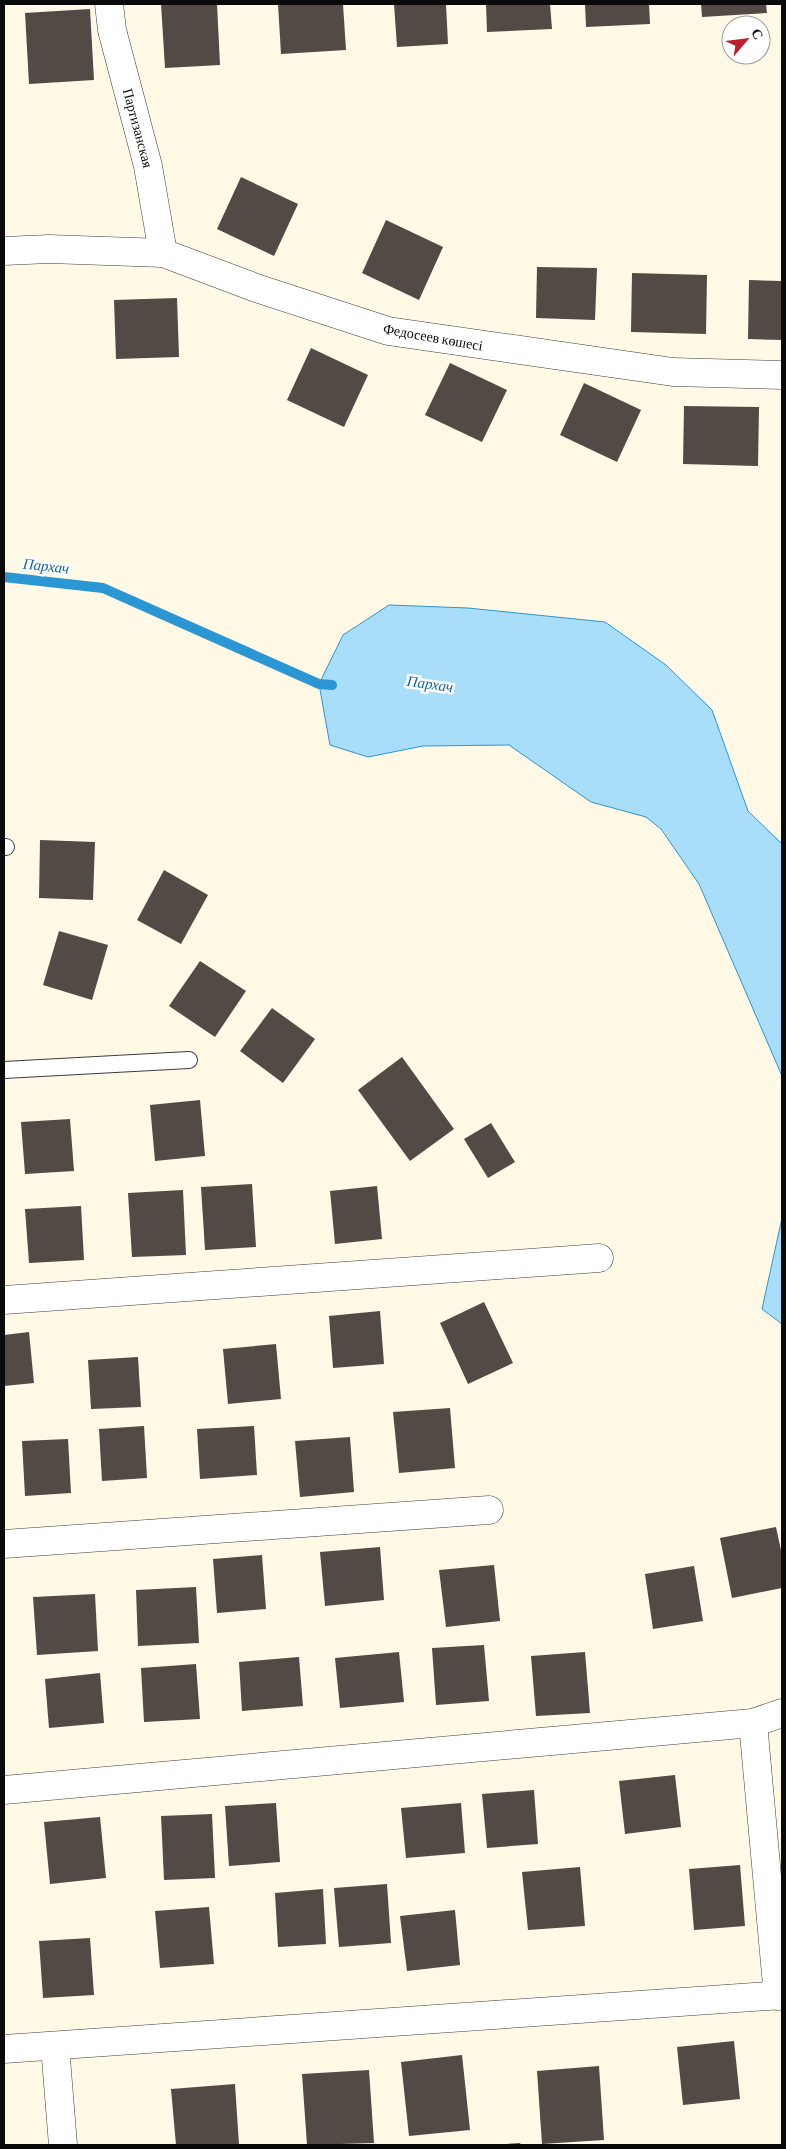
<svg xmlns="http://www.w3.org/2000/svg" width="786" height="2149" font-family="'Crimson Pro',serif">
<rect width="100%" height="100%" fill="#fff9e6"/>
<g fill="#a8def9" stroke="#2b96d4">
<path d="M389,605L468,608L605,622L666,665L712,710L748,811L782,844V1076L699,884L661,829L646,817L591,802L509,745L423,746L368,757L330,745L319,684L343,635Z"/>
<path d="M782,1218V1324L762,1309Z"/>
</g>
<g fill="none" stroke-linecap="round" stroke-linejoin="round">
<path stroke="#2b96d4" stroke-width="10" d="M4,577L103,588L319,684L332,685"/>
</g>
<g fill="#534a46">
<path d="M161,4H217L220,65L165,68Z"/>
<path d="M278,4H343L346,50L281,54Z"/>
<path d="M394,4H446L448,44L397,47Z"/>
<path d="M486,4H550L552,29L487,32Z"/>
<path d="M585,4H649L650,24L586,27Z"/>
<path d="M701,4H766L767,13L702,17Z"/>
<path d="M90,9L94,80L29,84L25,13Z"/>
<path d="M241,177L298,204L274,256L217,229Z"/>
<path d="M386,220L443,247L419,300L362,273Z"/>
<path d="M537,267L597,268L595,320L536,318Z"/>
<path d="M632,273L707,275L706,334L631,332Z"/>
<path d="M749,280L782,281V340L748,339Z"/>
<path d="M177,298L179,357L116,359L114,300Z"/>
<path d="M311,348L368,375L344,427L287,400Z"/>
<path d="M450,363L507,390L482,442L425,415Z"/>
<path d="M584,383L641,410L617,462L560,435Z"/>
<path d="M684,406L759,407L758,466L683,464Z"/>
<path d="M40,840L95,842L93,900L39,898Z"/>
<path d="M164,870L208,895L181,944L137,920Z"/>
<path d="M59,931L108,945L92,1000L43,985Z"/>
<path d="M200,961L246,991L215,1037L169,1006Z"/>
<path d="M272,1008L315,1039L283,1083L240,1051Z"/>
<path d="M402,1057L454,1129L410,1161L358,1090Z"/>
<path d="M200,1100L205,1156L155,1161L150,1105Z"/>
<path d="M70,1119L74,1171L25,1174L21,1122Z"/>
<path d="M491,1123L515,1162L488,1178L464,1139Z"/>
<path d="M252,1184L256,1247L205,1250L201,1187Z"/>
<path d="M377,1186L382,1239L335,1244L330,1191Z"/>
<path d="M183,1190L186,1255L132,1257L128,1193Z"/>
<path d="M81,1206L84,1260L29,1263L25,1209Z"/>
<path d="M484,1302L513,1363L468,1384L440,1323Z"/>
<path d="M380,1311L384,1364L333,1368L329,1316Z"/>
<path d="M29,1332L34,1383L4,1386V1335Z"/>
<path d="M276,1344L281,1399L228,1404L223,1349Z"/>
<path d="M138,1357L141,1407L91,1409L88,1360Z"/>
<path d="M450,1408L455,1468L399,1473L393,1412Z"/>
<path d="M144,1426L147,1478L102,1481L99,1429Z"/>
<path d="M254,1426L257,1475L200,1479L197,1429Z"/>
<path d="M350,1437L354,1492L300,1497L295,1441Z"/>
<path d="M68,1439L71,1493L25,1496L22,1441Z"/>
<path d="M776,1527L782,1555V1588L732,1598L720,1538Z"/>
<path d="M380,1547L384,1600L325,1606L320,1552Z"/>
<path d="M262,1555L266,1609L217,1613L213,1559Z"/>
<path d="M494,1565L500,1621L446,1627L439,1570Z"/>
<path d="M694,1566L703,1621L653,1629L645,1574Z"/>
<path d="M196,1587L199,1643L138,1646L136,1590Z"/>
<path d="M95,1594L98,1651L37,1655L33,1597Z"/>
<path d="M484,1645L489,1701L436,1705L432,1648Z"/>
<path d="M399,1652L404,1702L340,1708L335,1658Z"/>
<path d="M585,1652L590,1713L536,1716L531,1656Z"/>
<path d="M299,1657L303,1706L242,1711L239,1662Z"/>
<path d="M196,1664L200,1719L144,1722L141,1668Z"/>
<path d="M100,1673L104,1723L49,1728L45,1679Z"/>
<path d="M675,1775L681,1827L625,1834L619,1781Z"/>
<path d="M534,1790L538,1844L487,1848L482,1794Z"/>
<path d="M276,1803L280,1862L229,1866L225,1806Z"/>
<path d="M461,1803L465,1853L406,1858L401,1808Z"/>
<path d="M212,1814L215,1878L164,1880L161,1816Z"/>
<path d="M100,1817L106,1878L50,1884L44,1822Z"/>
<path d="M740,1865L745,1926L694,1930L689,1869Z"/>
<path d="M580,1867L585,1926L528,1930L522,1872Z"/>
<path d="M387,1884L391,1943L339,1947L334,1888Z"/>
<path d="M323,1889L326,1944L278,1947L275,1893Z"/>
<path d="M209,1907L214,1964L160,1968L155,1911Z"/>
<path d="M455,1910L460,1965L407,1971L400,1916Z"/>
<path d="M90,1938L94,1995L43,1998L39,1941Z"/>
<path d="M734,2041L740,2099L683,2105L677,2047Z"/>
<path d="M462,2055L470,2130L409,2136L401,2062Z"/>
<path d="M599,2066L604,2140L542,2144L537,2071Z"/>
<path d="M369,2070L374,2143L307,2145L302,2074Z"/>
<path d="M235,2084L239,2145H176L171,2089Z"/>
<path d="M520,2143L521,2145H506V2144Z"/>
</g>
<g fill="none" stroke-linecap="round" stroke-linejoin="round">
<g stroke="#3d3d3d" stroke-width="18">
<g id="lane">
<path d="M4,847H6"/>
<path d="M4,1070L189,1060"/>
</g>
</g>
<g stroke="#3d3d3d" stroke-width="29">
<g id="street">
<path d="M109,4L112,30L148,166L163,253"/>
<path d="M4,251L49,249L163,253L256,288L388,331L673,372L782,375"/>
<path d="M4,1300L599,1258"/>
<path d="M4,1544L489,1510"/>
<path d="M753,1723L778,1996"/>
<path d="M4,1790L753,1723L782,1713"/>
<path d="M55,2046L63,2145"/>
<path d="M4,2049L782,1995"/>
</g>
</g>
<use href="#lane" stroke="#fff" stroke-width="16"/>
<use href="#street" stroke="#fff" stroke-width="28"/>
</g>
<g text-anchor="middle" stroke-width="5" stroke-linejoin="round" paint-order="stroke">
<g font-size="14" fill="#0a0a0a" stroke="#fff">
<text transform="translate(138 128) rotate(75)" y="5">Партизанская</text>
<text transform="translate(433 337) rotate(10)" y="5">Федосеев көшесі</text>
</g>
<g font-size="15" font-style="italic" fill="#0e65a0" stroke="#fff">
<text transform="translate(46 566) rotate(6)" y="5">Пархач</text>
<text transform="translate(430 684) rotate(8)" y="5">Пархач</text>
</g>
</g>
<rect width="786" height="2149" fill="none" stroke="#0a0a0a" stroke-width="10"/>
<g transform="translate(746 40) rotate(62)"><circle r="24" fill="#ffffff" stroke="#9d9d9d"/>
<path d="M0-4L9 19L0 12L-9 19Z" fill="#c01c29"/>
<text y="-8" font-size="14" font-weight="bold" text-anchor="middle" fill="#0a0a0a">С</text>
</g>
</svg>
